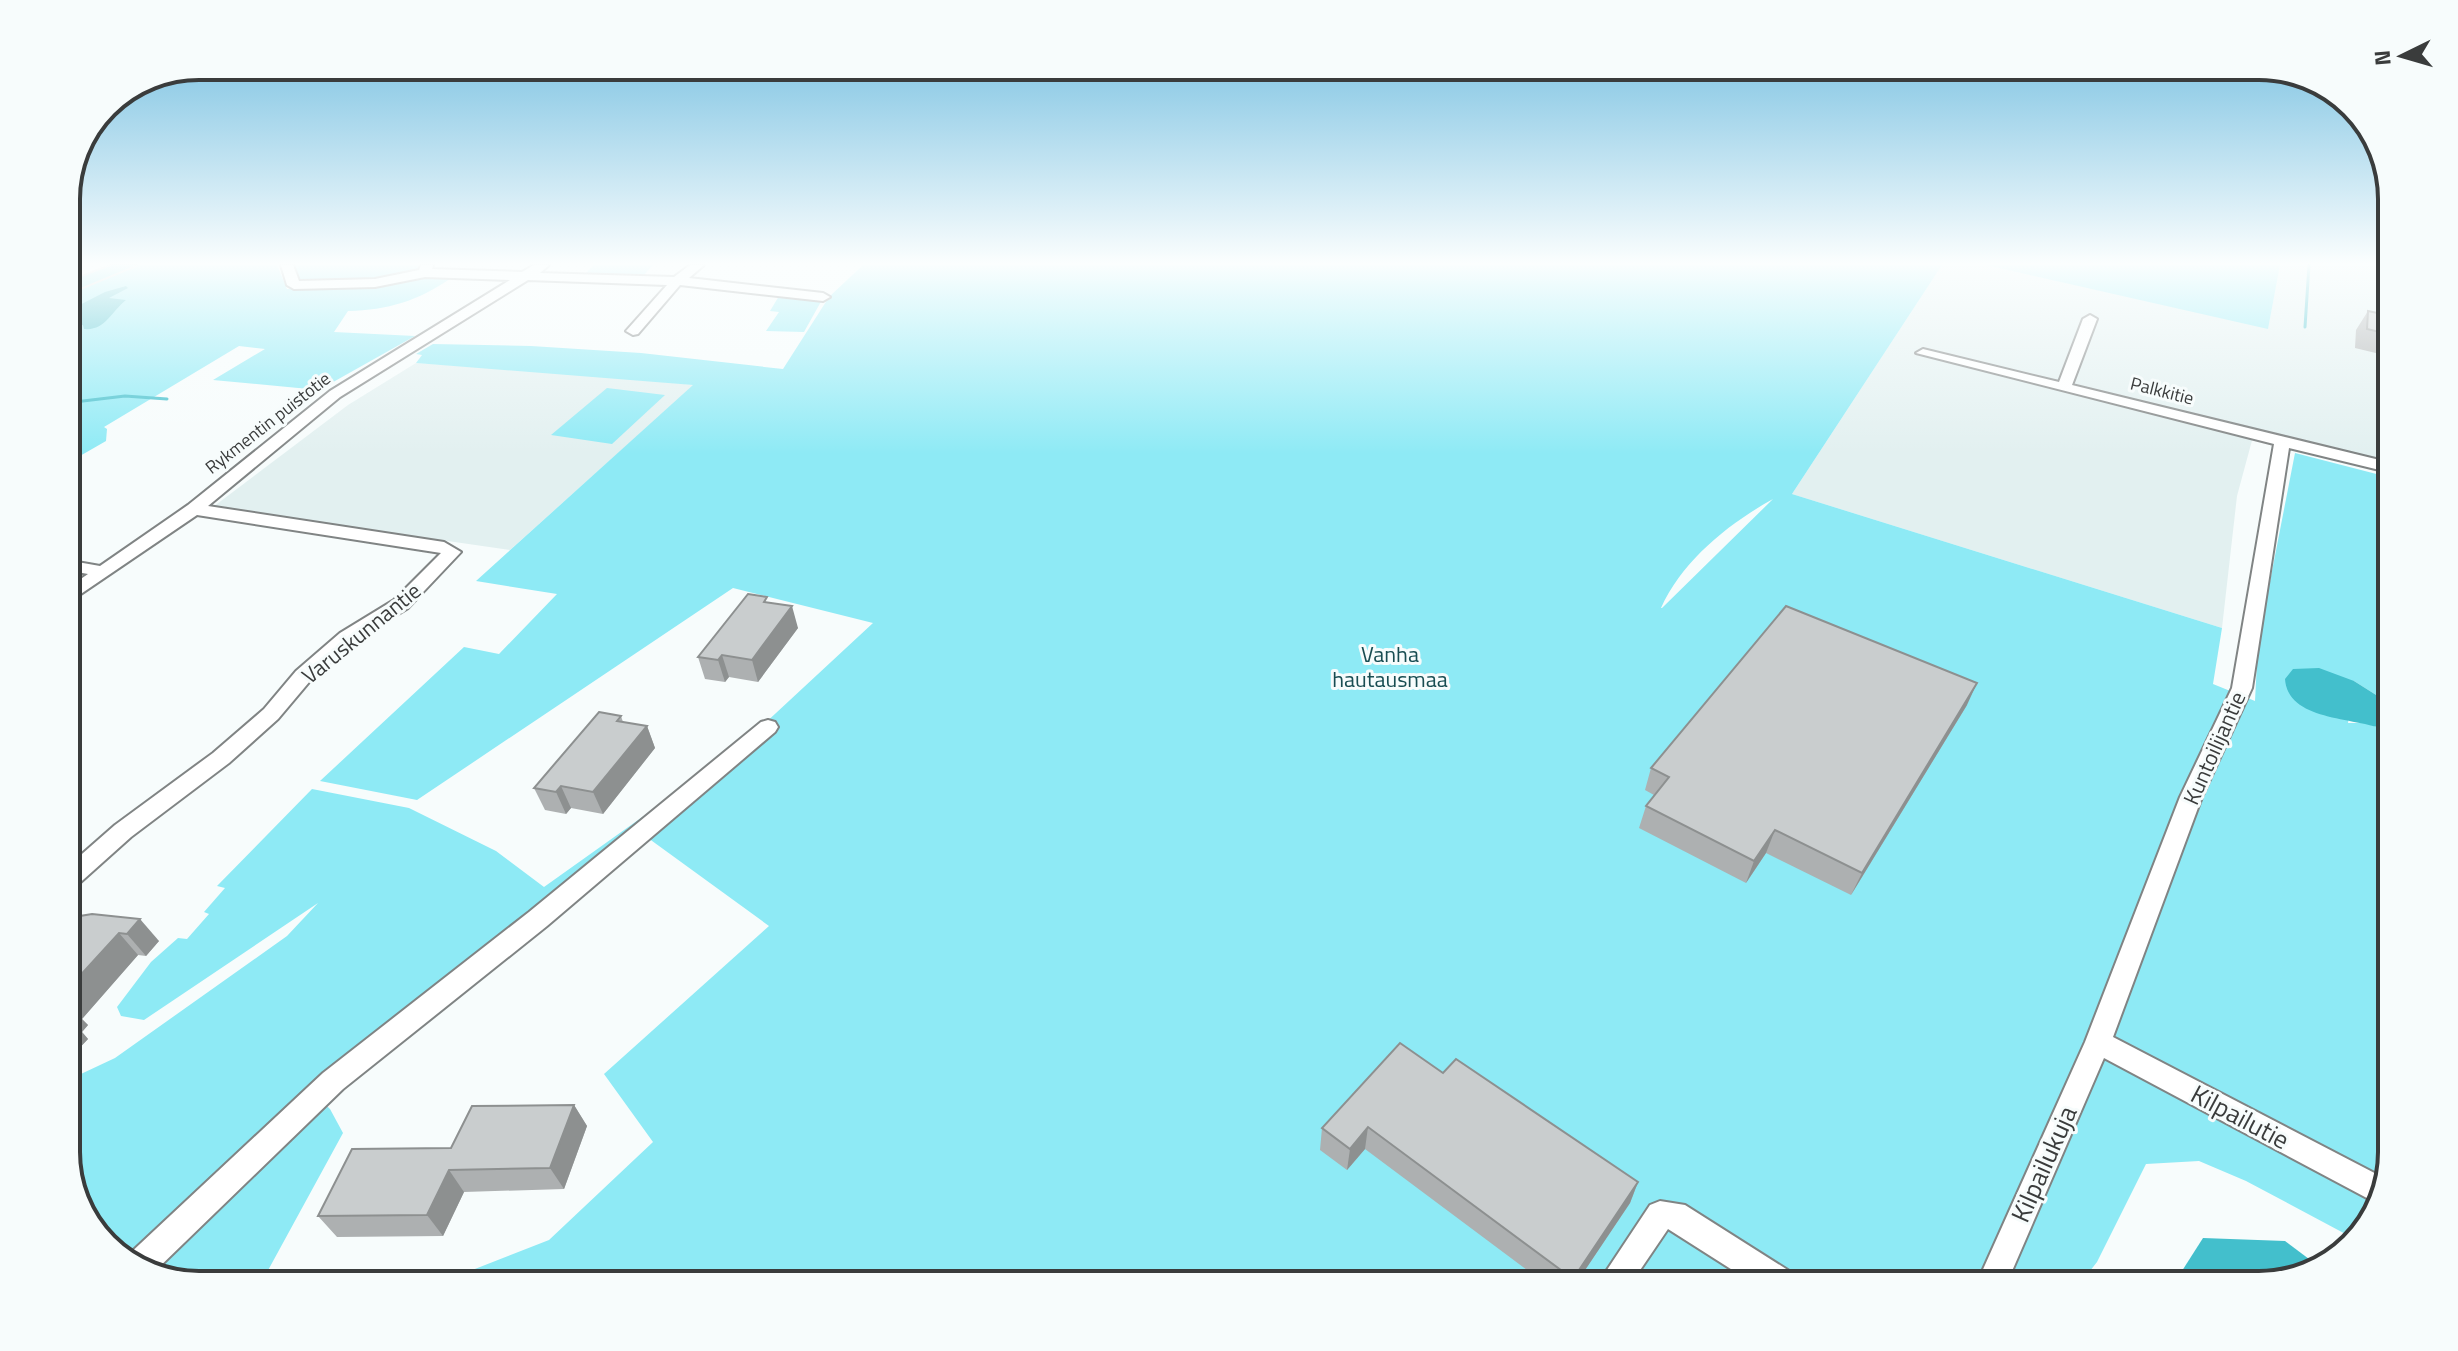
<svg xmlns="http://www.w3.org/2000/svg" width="2458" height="1351" font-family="'Titillium Web',sans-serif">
<rect width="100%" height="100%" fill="#f7fcfc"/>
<g fill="#e2f0f0">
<path d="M1942,265H1986L2268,328L2280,265H2392V466L2254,433L2237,496L2222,628L1792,494Z"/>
<path d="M416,363L580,374L694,385L510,550L213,507L348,405Z"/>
</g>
<g fill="#8eeaf5" fill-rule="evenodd">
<path d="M136,265H277L287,289L361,287L424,277L451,278C418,301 388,310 348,311L334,332L415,336L319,390L213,380L265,349L239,346L104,427L107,429L106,441L66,464V292Z"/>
<path d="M292,265H422L420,272L373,281L297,282Z"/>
<path d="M594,265H653L643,276L585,274Z"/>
<path d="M863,265H1942L1792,494L2222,628L2213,684L2255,701L2258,643L2295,453L2392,478V705L2354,681L2348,723H2366L2392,733V1152L2378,1211L2353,1238L2246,1181L2199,1161L2146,1164L2097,1262L2079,1285H434L549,1240L653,1142L604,1074L769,926L648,838L314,1094L330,1109L343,1133L260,1285H199L140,1271L89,1226L66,1161V1081L115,1058L287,936L318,903L144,1020L121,1016L117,1007L151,962L178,938L187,939L209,914L204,912L225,888L217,886L312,789L409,808L496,851L544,887L735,751L873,623L733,588L417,800L320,781L464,647L499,654L557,594L476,581L693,385L416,363L422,355L416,354L433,344L531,346L641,353L783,369L829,297ZM1773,499L1662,608H1661C1682,561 1728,524 1773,499Z"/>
<path d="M1986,265H2280L2268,329Z"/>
<path d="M779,296L823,298L804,332L766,331L779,312L770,311Z"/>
<path d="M607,388L665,395L612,444L551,435Z"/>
</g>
<g fill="#43bfcc">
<path d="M126,286L128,288L109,298L126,300C111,312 105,331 84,329L83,325L66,326V312L105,292Z"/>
<path d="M2319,668L2354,681L2392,705V733C2363,716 2288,724 2285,679L2293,669Z"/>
<path d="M2203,1238L2285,1241L2321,1268L2259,1285H2173Z"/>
</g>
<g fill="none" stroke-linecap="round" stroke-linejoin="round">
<g stroke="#43bfcc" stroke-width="3">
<path d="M2305,327L2309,265"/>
<path d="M66,403L125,396L167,399"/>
</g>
<g stroke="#808484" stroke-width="4">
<g id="minor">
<path d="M281,265H293L299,281L375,279L419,270L421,265H433L432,269L522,272L534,265H549L540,273L674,277L690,265H704L689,278L823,293L830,297L823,301L680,285L638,334L633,335L626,331L667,285L528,280L340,397L208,506L444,542L461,552L408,608L354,641L310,681L278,719L229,763L131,837L74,888L66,891V868L115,825L213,753L264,709L296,671L340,633L394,600L441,553L197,515L66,604V589L88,574L66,570V560L100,566L188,505L330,391L510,280L425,277L375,287L294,289L287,285Z"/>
<path d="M2090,315L2097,319L2072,385L2392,463V473L2289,448L2252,688L2202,797L2113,1037L2386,1179L2380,1205L2104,1058L2006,1285H1976L2085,1042L2180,797L2232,688L2274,444L1916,353L1923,349L2059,382L2083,319Z"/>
<path d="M768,720L775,722L778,727L775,732L547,926L343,1089L152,1274L140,1271L125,1258L323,1073L529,912L761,722Z"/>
<path d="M1660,1201L1685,1205L1794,1274L1798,1285H1756L1668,1229L1630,1285H1597L1650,1205Z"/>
</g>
</g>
<g stroke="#d8d8d8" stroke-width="4">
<path id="major" d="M113,265H136L66,294V283Z"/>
</g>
<use href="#minor" fill="#fff" fill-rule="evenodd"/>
<use href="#major" fill="#80e2eb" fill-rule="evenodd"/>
</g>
<g fill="#adb0b1">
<path d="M2368,311L2392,316V433L2384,431V355L2355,348L2356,330Z"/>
<path d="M769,603L798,628L758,682L729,677L725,682L705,679L698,657Z"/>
<path d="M1967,705L1851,895L1766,853L1746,883L1639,828L1646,806L1654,795L1645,790L1651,768Z"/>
<path d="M621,716L623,722L647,726L655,748L603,814L571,808L566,814L545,810L534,788Z"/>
<path d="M80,916L159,941L146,956L138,955L82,1019L88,1025L82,1032L88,1039L66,1062V926H69Z"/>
<path d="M1443,1073L1638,1182L1630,1203L1575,1285H1547L1365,1149L1347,1170L1320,1150L1322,1128Z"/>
<path d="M574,1105L587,1126L564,1189L464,1192L443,1236L337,1237L318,1216L451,1148Z"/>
</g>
<g fill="#8d9090">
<path d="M792,606L798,628L758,682L752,660Z"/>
<path d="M722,655L729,677L725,682L718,660Z"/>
<path d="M1977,683L1967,705L1851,895L1862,873Z"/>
<path d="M647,726L655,748L603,814L593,792Z"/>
<path d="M561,786L571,808L566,814L556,792Z"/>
<path d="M1775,830L1766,853L1746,883L1754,861Z"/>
<path d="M140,919L159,941L146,956L127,934Z"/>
<path d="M119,933L138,955L82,1019L88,1025L82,1032L88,1039L66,1062V991Z"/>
<path d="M574,1105L587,1126L564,1189L550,1168Z"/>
<path d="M1368,1127L1365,1149L1347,1170L1350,1149Z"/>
<path d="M449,1170L464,1192L443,1236L427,1215Z"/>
<path d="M1638,1182L1630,1203L1575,1285H1571L1573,1279Z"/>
</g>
<g fill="#c9cdce" stroke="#8d9090" stroke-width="2">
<path d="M2368,311L2392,316V335L2367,329Z"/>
<path d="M748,594L767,597L764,602L792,606L752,660L722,655L718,660L698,657Z"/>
<path d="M1786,606L1977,683L1862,873L1775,830L1754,861L1646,806L1669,777L1651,768Z"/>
<path d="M599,712L621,716L617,721L647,726L593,792L561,786L556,792L534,788Z"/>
<path d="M92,914L140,919L127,934L119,933L66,991V926H69L80,916Z"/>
<path d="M1400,1043L1443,1073L1456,1059L1638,1182L1573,1279L1368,1127L1350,1149L1322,1128Z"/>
<path d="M574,1105L550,1168L449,1170L427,1215L318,1216L352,1149L451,1148L472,1106Z"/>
</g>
<linearGradient id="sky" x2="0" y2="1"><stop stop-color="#66b8dd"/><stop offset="0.58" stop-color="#fbfefe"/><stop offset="1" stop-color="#fbfefe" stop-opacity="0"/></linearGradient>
<rect width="2458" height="454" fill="url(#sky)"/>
<g text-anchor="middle" stroke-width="6" stroke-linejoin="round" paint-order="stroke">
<g font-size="18" fill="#3a3c3c" stroke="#f7fcfc">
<text transform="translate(2162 391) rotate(14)" y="6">Palkkitie</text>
<text transform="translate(268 423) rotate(-38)" y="6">Rykmentin puistotie</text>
</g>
<g font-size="22" fill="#3a3c3c" stroke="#f7fcfc">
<text transform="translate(361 633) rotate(-39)" y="8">Varuskunnantie</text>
<text transform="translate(2214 748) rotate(-66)" y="8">Kuntoilijantie</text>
</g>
<g font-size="22" fill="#184d52" stroke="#f7fcfc">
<text x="1390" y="662">Vanha<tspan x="1390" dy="25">hautausmaa</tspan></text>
</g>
<g font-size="26" fill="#3a3c3c" stroke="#f7fcfc">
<text transform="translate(2240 1117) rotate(28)" y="9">Kilpailutie</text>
<text transform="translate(2044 1164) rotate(-66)" y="9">Kilpailukuja</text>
</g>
</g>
<path d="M0 0H2458V1351H0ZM199 80H2259A119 119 0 0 1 2378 199V1152A119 119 0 0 1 2259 1271H199A119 119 0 0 1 80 1152V199A119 119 0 0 1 199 80Z" fill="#f7fcfc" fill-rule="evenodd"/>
<path fill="none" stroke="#3a3c3c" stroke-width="4" d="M199 80H2259A119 119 0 0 1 2378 199V1152A119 119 0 0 1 2259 1271H199A119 119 0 0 1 80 1152V199A119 119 0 0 1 199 80Z"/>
<g transform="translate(2402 56) rotate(265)" stroke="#f7fcfc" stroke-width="6" paint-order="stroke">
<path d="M0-6L14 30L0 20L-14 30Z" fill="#3a3c3c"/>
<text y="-12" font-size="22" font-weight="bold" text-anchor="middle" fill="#3a3c3c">N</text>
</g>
</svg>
